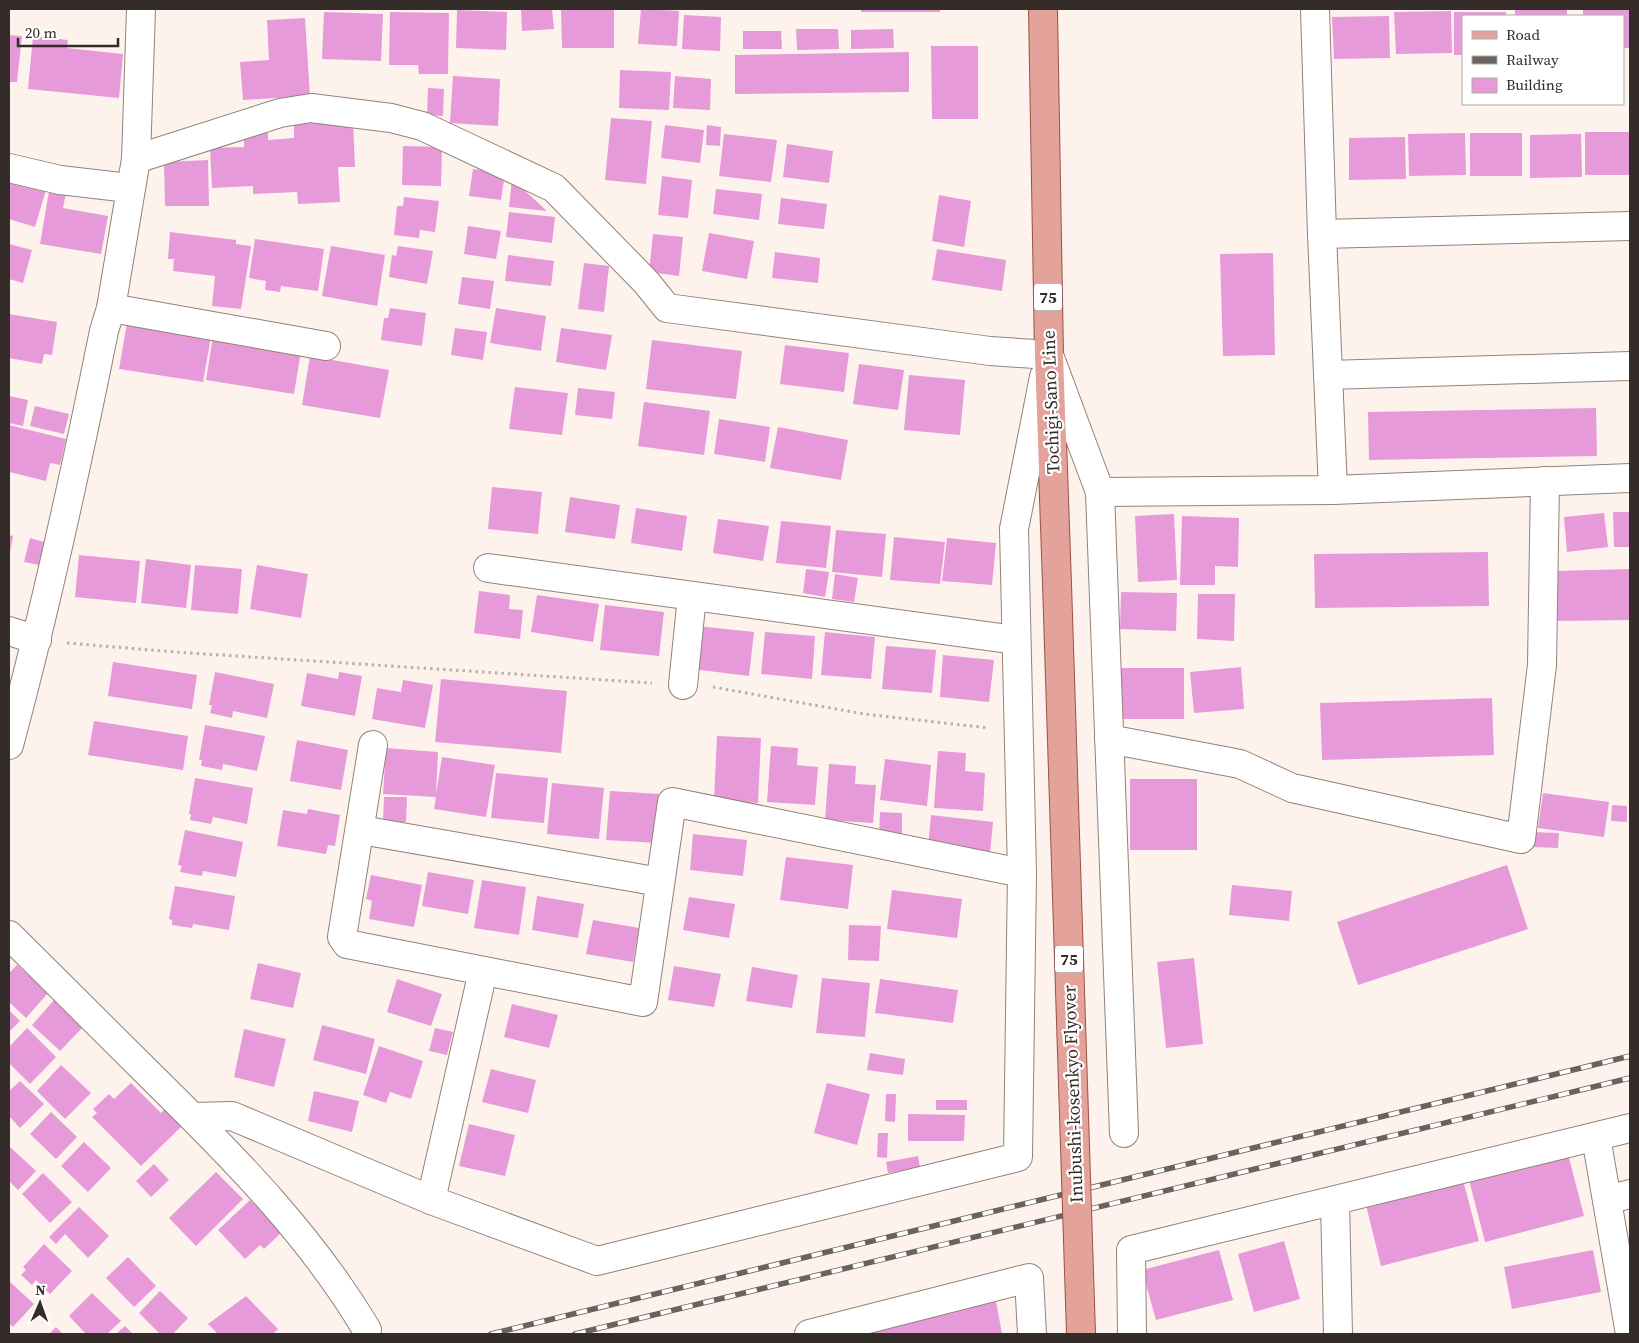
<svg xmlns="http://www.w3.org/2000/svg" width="1639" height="1343" font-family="'Source Serif 4',serif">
<rect width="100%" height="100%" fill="#fef3ec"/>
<g fill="#e79ad9">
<path d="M521,9H552L554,29L522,31Z"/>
<path d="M561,9H614V48H562Z"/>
<path d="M641,9L679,11L677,46L638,44Z"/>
<rect x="861" y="9" width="79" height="3"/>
<rect x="1515" y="9" width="52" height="7"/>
<path d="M1583,9H1630V48H1623V16H1583Z"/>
<path d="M457,10L507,12L506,50L456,48Z"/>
<path d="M1451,11L1452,53L1396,54L1394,12Z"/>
<path d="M324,12L383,14L381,61L322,59Z"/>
<path d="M390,12L449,13L448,74H419L418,65H389Z"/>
<path d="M1454,12H1506V16H1463V55H1454Z"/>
<path d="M684,15L721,17L720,51L682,49Z"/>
<path d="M1389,16L1390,58L1334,59L1332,17Z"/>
<path d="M305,18L310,96L243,100L240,62L269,60L267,20Z"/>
<path d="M796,29H838L839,49L797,50Z"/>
<path d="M893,29L894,48L851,49V30Z"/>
<path d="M743,31H781L782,49H743Z"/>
<path d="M9,35L22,36L17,82H9Z"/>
<path d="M33,36L68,40L67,48L123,54L119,98L28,89Z"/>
<path d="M931,46H978V119H932Z"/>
<path d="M909,52V92L735,94V55Z"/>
<path d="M620,70L671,72L669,110L619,108Z"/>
<path d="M453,76L500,79L498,126L450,123Z"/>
<path d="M675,76L711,79L710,110L673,108Z"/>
<path d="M428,88L444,89L443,116L427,115Z"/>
<path d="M611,118L652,121L646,184L605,180Z"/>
<path d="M353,122L355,167H338L340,202L298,204L297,192L253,194V186L212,188L210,148L244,147V134L268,133V140L294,138V124Z"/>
<path d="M665,125L704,130L700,163L661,158Z"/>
<path d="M707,125L721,127L720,146L706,145Z"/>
<rect x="1585" y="132" width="45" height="43"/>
<path d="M1465,133L1466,175L1409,176L1408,134Z"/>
<rect x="1470" y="133" width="52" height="43"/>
<path d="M724,134L777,140L771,182L719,176Z"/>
<path d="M1581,134L1582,177L1530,178V135Z"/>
<path d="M1405,137L1406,179L1349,180V138Z"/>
<path d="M787,144L833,151L829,183L783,177Z"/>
<path d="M403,146L442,147L441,186L402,185Z"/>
<path d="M208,160L209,206H165L164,162Z"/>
<path d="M473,169L505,173L501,200L469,196Z"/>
<path d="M662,176L692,180L688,218L658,215Z"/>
<path d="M9,178L46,190L35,227L9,219Z"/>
<path d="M512,179L547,211L509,207Z"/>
<path d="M716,189L762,194L759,220L713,214Z"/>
<path d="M49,191L66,193L63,208L108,216L101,254L40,244Z"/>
<path d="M939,195L971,201L964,247L932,241Z"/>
<path d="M404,197L439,201L435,232L420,230L419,238L394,235L397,206H403Z"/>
<path d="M781,198L827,204L824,229L778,224Z"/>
<path d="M509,212L555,217L552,243L506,237Z"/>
<path d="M468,226L501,231L496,259L464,254Z"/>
<path d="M170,232L236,240V244L251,246L241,309L212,306L215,276L173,271L174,259H168Z"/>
<path d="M709,233L754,241L747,279L702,271Z"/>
<path d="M653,234L683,237L679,276L649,272Z"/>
<path d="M255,239L324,249L318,291L281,286L280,292L265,290L266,281L249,278Z"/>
<path d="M9,244L32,250L23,283L9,279Z"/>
<path d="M331,246L385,255L377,306L322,296Z"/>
<path d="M398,246L433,251L427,284L389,277L392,255L396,256Z"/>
<path d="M937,249L1006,260L1002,291L932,280Z"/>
<path d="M775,252L820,258L818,283L772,278Z"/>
<path d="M1273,253L1275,355L1223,356L1220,254Z"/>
<path d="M508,255L554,261L551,286L505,281Z"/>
<path d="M584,263L609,266L604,312L578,309Z"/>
<path d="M462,277L494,281L490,309L458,304Z"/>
<path d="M390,308L426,313L422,346L381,340L384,318H388Z"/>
<path d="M496,308L546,316L541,351L490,343Z"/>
<path d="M9,314L57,322L52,355L44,354L42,364L9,358Z"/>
<path d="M127,323L211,337L203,382L119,369Z"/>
<path d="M455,328L487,332L483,360L451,355Z"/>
<path d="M561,328L612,335L606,370L556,362Z"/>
<path d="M213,336L301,351L294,394L206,380Z"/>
<path d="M652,340L742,351L736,399L646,389Z"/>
<path d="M785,345L849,353L844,392L780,384Z"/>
<path d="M310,356L389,370L380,418L302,405Z"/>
<path d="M859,364L904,370L898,410L853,404Z"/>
<path d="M909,375L965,380L960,435L904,430Z"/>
<path d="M515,387L568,393L562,435L509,429Z"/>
<path d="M578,388L615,392L612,419L575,415Z"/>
<path d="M9,396L28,400L23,426L9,423Z"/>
<path d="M644,402L710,411L704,455L638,446Z"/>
<path d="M35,406L69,414L64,434L30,426Z"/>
<path d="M1596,408L1597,456L1369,460L1368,412Z"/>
<path d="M719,419L770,427L765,462L714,454Z"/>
<path d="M9,425L66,439L60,465L50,463L46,481L9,472Z"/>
<path d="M778,427L848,440L841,480L770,468Z"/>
<path d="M492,487L542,492L538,534L488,529Z"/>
<path d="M570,497L620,505L615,539L565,532Z"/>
<path d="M636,508L687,516L682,551L631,543Z"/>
<path d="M1613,512H1630V547H1614Z"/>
<path d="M1604,513L1608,547L1567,552L1564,517Z"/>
<path d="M1174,514L1177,580L1138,582L1135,516Z"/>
<path d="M1182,516L1239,518L1238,567L1215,566V585H1180Z"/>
<path d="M718,519L769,526L763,561L713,553Z"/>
<path d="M781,521L831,526L826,568L776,563Z"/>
<path d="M836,530L886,534L882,577L832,572Z"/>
<path d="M9,535L13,536L10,553H9Z"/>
<path d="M894,537L945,542L940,584L890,580Z"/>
<path d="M30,538L44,542L39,565L24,562Z"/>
<path d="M947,538L996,543L992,585L942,581Z"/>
<path d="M1488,552L1489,606L1315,608L1314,554Z"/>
<path d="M79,555L140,561L136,603L75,597Z"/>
<path d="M146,559L191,565L186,608L141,603Z"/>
<path d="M195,565L242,569L238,614L191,610Z"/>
<path d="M257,565L308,574L301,618L250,609Z"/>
<path d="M806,569L829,572L825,597L803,593Z"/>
<path d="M1630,569V620L1556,621L1555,571Z"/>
<path d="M835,574L858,578L854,602L832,599Z"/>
<path d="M479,591L510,595L509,609L523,610L520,639L474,633Z"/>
<path d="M1121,592L1177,593L1176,631L1120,629Z"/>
<path d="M1198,594H1235L1234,641L1197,639Z"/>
<path d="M537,595L599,604L593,642L531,632Z"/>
<path d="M605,605L664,612L659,656L600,650Z"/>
<path d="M697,626L754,632L749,676L692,669Z"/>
<path d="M765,632L815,636L812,679L761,674Z"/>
<path d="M825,632L875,637L871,679L821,675Z"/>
<path d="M886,646L936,650L932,693L882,689Z"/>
<path d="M943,655L994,660L989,702L940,697Z"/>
<path d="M113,662L197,675L192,709L108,696Z"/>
<path d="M1241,667L1244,709L1194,713L1190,672Z"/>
<rect x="1116" y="668" width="68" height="51"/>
<path d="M215,672L274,684L267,718L233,711L232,718L210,713L212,705H209Z"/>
<path d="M339,672L362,676L355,716L301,706L307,673L338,679Z"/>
<path d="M441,679L567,691L561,753L435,742Z"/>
<path d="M403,680L433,685L425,728L372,719L377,688L401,692Z"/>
<path d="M1492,698L1494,755L1322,760L1320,703Z"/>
<path d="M94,721L188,736L183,770L88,755Z"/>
<path d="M205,725L265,736L257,771L223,764L222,770L201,766L202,760H199Z"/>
<path d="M717,736L761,738L758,803L714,800Z"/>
<path d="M297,740L348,750L341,790L290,781Z"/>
<path d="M771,746L798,748L797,765L818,767L815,805L767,802Z"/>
<path d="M386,748L438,752L436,794L442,757L495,765L486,817L434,809L436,797L383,794Z"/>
<path d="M938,751L966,753L965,771L985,773L983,811L934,808Z"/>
<path d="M885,759L931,765L927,806L880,800Z"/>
<path d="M829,764L856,766L855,784L876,785L873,823L825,820Z"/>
<path d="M496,773L548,778L544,823L491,818Z"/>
<path d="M195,778L253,788L247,824L213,817L211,824L190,820L191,814H189Z"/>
<rect x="1130" y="779" width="67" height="71"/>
<path d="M552,783L604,788L599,839L547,834Z"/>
<path d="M610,791L661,794L658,843L606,840Z"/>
<path d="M1543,793L1609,802L1604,837L1538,828Z"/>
<path d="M384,797H407L406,822H383Z"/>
<path d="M1612,805L1627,806V822L1611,821Z"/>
<path d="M308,809L340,815L335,846L328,845L326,854L277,846L283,810L307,814Z"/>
<path d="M880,812L902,813V838L879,837Z"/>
<path d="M931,815L993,822L990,854L928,847Z"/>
<path d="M185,830L243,842L236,877L203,871L202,876L180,872L182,866L178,865Z"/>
<path d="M1531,832L1559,833L1558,848L1531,847Z"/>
<path d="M693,834L747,840L743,876L690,870Z"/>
<path d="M786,857L853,865L848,909L780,900Z"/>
<path d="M1507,865L1528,929L1358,985L1337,922Z"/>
<path d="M428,872L474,880L468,914L422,906Z"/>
<path d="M371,875L422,885L414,927L369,919L372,901L366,899Z"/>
<path d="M482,880L526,887L519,935L474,928Z"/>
<path d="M1232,885L1292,891L1289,921L1229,915Z"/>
<path d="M175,886L235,896L229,930L193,924L192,928L172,925V920L169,919Z"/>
<path d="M892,890L962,899L957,938L887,929Z"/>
<path d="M537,896L584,904L578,938L532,930Z"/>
<path d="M689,897L735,904L729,938L683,930Z"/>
<path d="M593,920L639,928L633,962L586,954Z"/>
<path d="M849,925L881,926L879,961L848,960Z"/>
<path d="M1194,958L1203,1044L1166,1048L1157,962Z"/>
<path d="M258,963L301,973L293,1008L250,999Z"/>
<path d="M17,965L48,993L26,1018L9,1002V973Z"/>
<path d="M674,966L721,974L714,1007L668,1000Z"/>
<path d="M752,967L798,975L792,1008L746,1001Z"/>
<path d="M822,978L870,983L865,1037L816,1033Z"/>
<path d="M397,979L442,994L431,1026L387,1012Z"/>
<path d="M880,979L958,990L953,1023L875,1013Z"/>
<path d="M55,999L84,1026L60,1051L32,1025Z"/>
<path d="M512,1004L558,1015L549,1048L504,1037Z"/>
<path d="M9,1010L20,1021L9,1032Z"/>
<path d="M322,1025L375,1039L366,1074L313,1060Z"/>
<path d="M27,1028L56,1057L30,1084L9,1063V1047Z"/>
<path d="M435,1028L453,1032L447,1055L429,1051Z"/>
<path d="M244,1029L286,1039L274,1087L234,1077Z"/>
<path d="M379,1046L423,1061L411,1099L390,1092L386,1103L363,1095Z"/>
<path d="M870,1053L905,1059L903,1075L867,1070Z"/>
<path d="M61,1065L91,1093L65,1119L37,1091Z"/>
<path d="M491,1069L536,1080L528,1113L482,1102Z"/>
<path d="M20,1081L44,1104L20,1128L9,1116V1091Z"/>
<path d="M131,1083L161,1113L165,1109L182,1126L141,1166L92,1117L97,1113L93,1109L109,1094L114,1099Z"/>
<path d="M827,1083L870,1094L857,1145L814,1133Z"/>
<path d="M314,1091L359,1101L352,1132L308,1121Z"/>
<path d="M886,1094H896L895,1122L885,1121Z"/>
<rect x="936" y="1100" width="31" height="10"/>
<path d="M51,1112L77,1137L56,1159L30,1134Z"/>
<path d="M908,1114L965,1115L964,1141H908Z"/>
<path d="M469,1124L515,1135L505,1176L459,1166Z"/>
<path d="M878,1133H888L887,1158L877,1157Z"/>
<path d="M84,1142L111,1168L88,1192L61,1166Z"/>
<path d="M9,1146L36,1171L18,1190L9,1181Z"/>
<path d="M1567,1150L1584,1216L1485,1242L1468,1176Z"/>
<path d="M918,1156L920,1167L888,1173L886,1162Z"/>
<path d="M154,1164L169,1180L151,1197L136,1181Z"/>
<path d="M216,1172L243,1199L196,1246L169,1218Z"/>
<path d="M43,1173L72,1202L50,1223L22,1194Z"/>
<path d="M1462,1176L1479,1241L1381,1266L1365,1201Z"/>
<path d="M250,1200L282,1232L264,1249L260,1245L245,1259L218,1230Z"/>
<path d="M79,1207L109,1236L88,1258L65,1234L56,1244L49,1237Z"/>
<path d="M1284,1241L1300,1299L1254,1312L1238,1254Z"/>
<path d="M44,1244L72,1271L50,1294L36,1280L32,1285L21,1275L26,1270L23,1267Z"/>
<path d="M1219,1250L1233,1300L1156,1320L1142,1270Z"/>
<path d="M1593,1250L1601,1292L1512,1309L1504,1267Z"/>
<path d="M128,1257L156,1286L134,1307L106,1278Z"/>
<path d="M9,1281L34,1304L13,1327L9,1323Z"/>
<path d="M160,1291L188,1318L173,1334H160L139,1313Z"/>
<path d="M92,1293L121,1321L107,1334H86L69,1316Z"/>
<path d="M246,1296L278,1329L273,1334H218L208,1324Z"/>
<path d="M996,1301L1002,1334H866L865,1329Z"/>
<path d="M125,1326L133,1334H116Z"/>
<path d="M56,1327L63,1334H49Z"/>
</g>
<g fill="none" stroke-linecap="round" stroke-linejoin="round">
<g stroke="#928277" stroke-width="30">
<g id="street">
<path d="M1315,9L1322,234L1333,490"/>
<path d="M136,159L280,113L311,108L391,118L422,126L554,188L646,282L667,308L990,351L1049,355L1100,492L1124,1133"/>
<path d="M9,168L60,180L129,188"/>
<path d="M1322,234L1630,226"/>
<path d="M111,308L326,346"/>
<path d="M1328,375L1630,366"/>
<path d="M1100,492L1333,490L1630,478"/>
<path d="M488,568L1016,640"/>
<path d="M9,631L37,640"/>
<path d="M683,685L692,596"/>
<path d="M1109,739L1240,764L1292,788L1521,839L1542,665L1545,481"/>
<path d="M9,745C46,608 76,470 104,331L111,308L136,159L141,9"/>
<path d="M373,745L342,937L347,944L643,1002L672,802L1022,873"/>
<path d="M361,830L660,882"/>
<path d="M9,935C61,987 113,1038 165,1090C240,1164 313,1239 367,1330"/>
<path d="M193,1117L232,1116L431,1200L597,1261L1018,1157L1022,873L1014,529L1044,377"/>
<path d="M1596,1137L1630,1334"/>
<path d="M431,1200L483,971"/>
<path d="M1607,1200L1630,1194"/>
<path d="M1335,1201L1338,1334"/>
<path d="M809,1334L1029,1278L1032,1334"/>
<path d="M1132,1334L1131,1250L1630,1128"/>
</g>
</g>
<g stroke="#9a5146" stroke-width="30">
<path id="primary" d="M1043,9L1049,355L1057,584"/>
</g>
<g stroke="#b9b0aa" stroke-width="3" stroke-dasharray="2.5 4" stroke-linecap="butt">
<path d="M67,643L175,652L652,683"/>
<path d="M713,687L864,714L989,728"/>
</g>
<use href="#street" stroke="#fff" stroke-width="28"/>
<use href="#primary" stroke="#e4a39a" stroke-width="28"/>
<g stroke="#6a625e" stroke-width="5.5">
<g id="rail">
<path d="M491,1334L1630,1056"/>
<path d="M575,1334L1630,1078"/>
</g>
</g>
<use href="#rail" stroke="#fff" stroke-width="4" stroke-dasharray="11" stroke-linecap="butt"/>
<g stroke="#9a5146" stroke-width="30" stroke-linecap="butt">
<path id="primary-bridge" d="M1057,584L1081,1334"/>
</g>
<use href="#primary-bridge" stroke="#e4a39a" stroke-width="28"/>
</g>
<g text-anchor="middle" stroke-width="4.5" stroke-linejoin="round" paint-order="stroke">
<g fill="#fff" stroke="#706b68" stroke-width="1">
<rect x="1034" y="283.5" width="28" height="27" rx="4"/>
<rect x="1055" y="945.5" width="28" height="27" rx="4"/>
</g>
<g font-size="16" font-weight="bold" fill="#332c28">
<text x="1048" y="303">75</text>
<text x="1069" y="965">75</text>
</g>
<g font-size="18" fill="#332c28" stroke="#fff">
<text transform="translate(1051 402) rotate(-92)" y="6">Tochigi-Sano Line</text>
<text transform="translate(1073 1094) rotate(-92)" y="6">Inubushi-kosenkyo Flyover</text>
</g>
</g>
<rect width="1639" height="1343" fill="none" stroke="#332c28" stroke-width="20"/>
<rect x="1462" y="15" width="162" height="90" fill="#ffffff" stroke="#adaba9"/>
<rect x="1472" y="31" width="25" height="8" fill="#e4a39a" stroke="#adaba9"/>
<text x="1506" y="40" font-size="15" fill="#332c28">Road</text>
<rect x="1472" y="56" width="25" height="8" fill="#6a625e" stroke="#adaba9"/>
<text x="1506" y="65" font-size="15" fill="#332c28">Railway</text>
<rect x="1472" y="78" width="25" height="15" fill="#e79ad9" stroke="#adaba9"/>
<text x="1506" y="90" font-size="15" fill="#332c28">Building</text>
<g transform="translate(40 1303) rotate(2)" stroke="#ffffff" stroke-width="4" paint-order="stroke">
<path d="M0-4L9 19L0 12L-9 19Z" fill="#332c28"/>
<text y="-8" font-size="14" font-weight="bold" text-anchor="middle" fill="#332c28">N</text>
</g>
<path d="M18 38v8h100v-8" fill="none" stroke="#332c28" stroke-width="2.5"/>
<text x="25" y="38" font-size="15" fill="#332c28" stroke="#ffffff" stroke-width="4" paint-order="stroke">20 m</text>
</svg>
